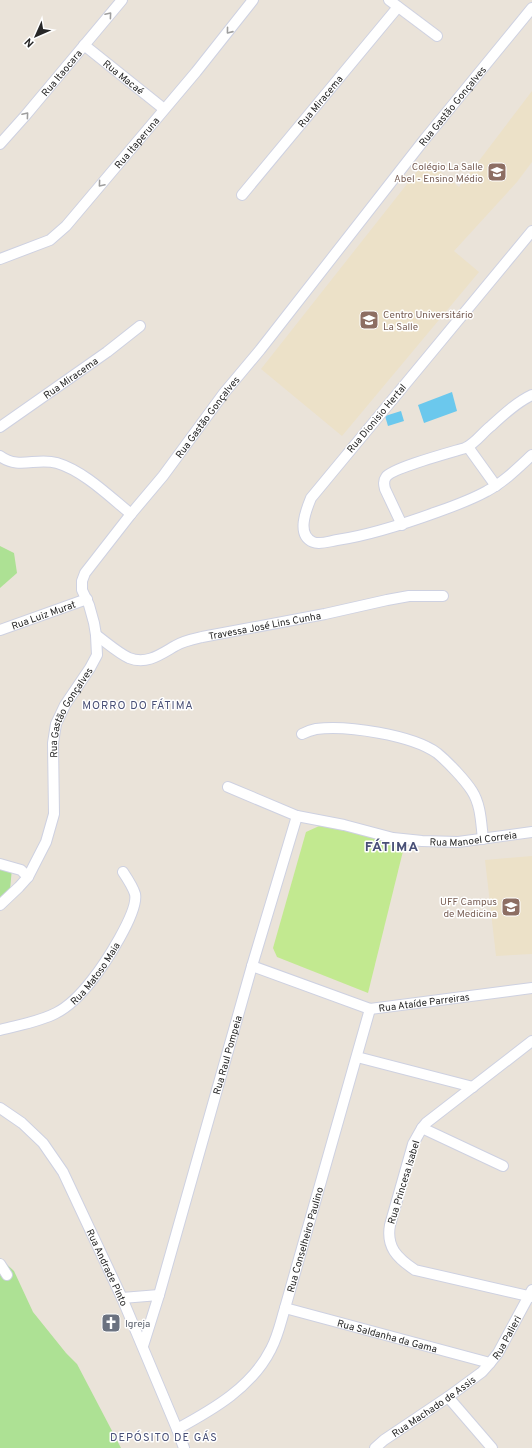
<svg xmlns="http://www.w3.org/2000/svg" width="532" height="1448" font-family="Overpass,sans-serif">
<rect width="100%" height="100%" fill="#eae3d9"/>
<g fill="#ece1c8">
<path d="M532,91V162L517,182L454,251L479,272L342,436L261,369L426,160L459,187Z"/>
<path d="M532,856V954L496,956L485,860Z"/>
</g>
<g fill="#ade194">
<path d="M0,546L14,553L17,573L0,588Z"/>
<path d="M0,867L12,868L10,890L0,898Z"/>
<path d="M0,1258L14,1271L33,1312L66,1353L77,1364L121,1448H0Z"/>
</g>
<path fill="#c2e990" d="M328,822L405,843L368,993L277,957L273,948L306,832Z"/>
<g fill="#6bc8ed">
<path d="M452,392L457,411L424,423L418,405Z"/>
<path d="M401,411L404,421L388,426L385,416Z"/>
</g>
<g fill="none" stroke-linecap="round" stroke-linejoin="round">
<g stroke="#ced1e1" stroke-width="12">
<g id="minor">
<path d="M389,0L437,36"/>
<path id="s1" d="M84,45L164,109"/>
<path id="s2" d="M0,144L25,116L122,0"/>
<path id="s3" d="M242,195L398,7"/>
<path d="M532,231L311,498C306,510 296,535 313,542C320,545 330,541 337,540C371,535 404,524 437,512C454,506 471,500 487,491C504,482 518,468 532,455"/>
<path id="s4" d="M0,259L50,240L66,226L196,72L253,0"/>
<path id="s5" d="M0,427L107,352L140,326"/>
<path d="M468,447L496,486"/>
<path d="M0,456C19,470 36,457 57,463C84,471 110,497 131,514"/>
<path d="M402,525L385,489C384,485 383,481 386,477C392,468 452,452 465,448C475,444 483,432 491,426C503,415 517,402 532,395"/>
<path id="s6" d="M0,630L87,599"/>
<path id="s7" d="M96,635C106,642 118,653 129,658C147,665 161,654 175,646C183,641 193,639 202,637L325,614L387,600L409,596H443"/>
<path d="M302,734C306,732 311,730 316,729C347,725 412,735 437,753C448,762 465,780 472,791C481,805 481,823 483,839"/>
<path id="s8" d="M228,787L297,816L344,825L393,838L422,841L458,842L532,832"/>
<path d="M0,864L21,870L28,877"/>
<path id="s9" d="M0,905L19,887L28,877L46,842L54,814L53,743L56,724L65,705L90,668L97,655L96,635L94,623L89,605L82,590V581L85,573L131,514L163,476L224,393L260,350L424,140L532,8"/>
<path id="s10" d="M252,966L370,1009L532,988"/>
<path id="s11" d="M0,1030C18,1025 39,1022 56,1013C70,1006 82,993 92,980C104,965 139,912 135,894C133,887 127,878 123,872"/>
<path d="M532,1041L426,1123L422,1128L413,1144L390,1225C386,1247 397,1258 415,1270L532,1297"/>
<path d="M357,1057L473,1087"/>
<path id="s12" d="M0,1108L22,1123L43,1143L63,1172L122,1298L177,1429L184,1448"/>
<path d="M422,1128L503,1166"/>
<path d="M0,1264L7,1275"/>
<path d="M122,1298L159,1295"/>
<path id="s13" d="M285,1308L490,1363"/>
<path id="s14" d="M143,1346L159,1295L252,966L297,816"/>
<path d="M448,1397L492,1448"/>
<path id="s15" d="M177,1429C214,1409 252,1387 271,1349C278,1336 281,1321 285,1308L370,1009"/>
<path id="s16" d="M375,1448L384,1440L448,1397L482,1372L490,1363L498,1353L532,1290"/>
</g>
</g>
<use href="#minor" stroke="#fff" stroke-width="10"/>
</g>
<defs><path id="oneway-chevron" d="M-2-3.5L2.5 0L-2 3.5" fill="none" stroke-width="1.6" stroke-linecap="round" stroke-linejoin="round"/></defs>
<g stroke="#9e9e9e">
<use href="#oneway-chevron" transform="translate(109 15) rotate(-50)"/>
<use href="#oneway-chevron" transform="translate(229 31) rotate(129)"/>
<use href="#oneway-chevron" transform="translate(26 115) rotate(-50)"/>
<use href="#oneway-chevron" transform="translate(101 184) rotate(130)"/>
</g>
<defs>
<g id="school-square" transform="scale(1)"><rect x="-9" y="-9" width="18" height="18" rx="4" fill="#8d6e63" stroke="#fff"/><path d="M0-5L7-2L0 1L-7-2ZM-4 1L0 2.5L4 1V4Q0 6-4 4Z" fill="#fff"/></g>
<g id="university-square" transform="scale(1)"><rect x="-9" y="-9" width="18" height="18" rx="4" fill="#8d6e63" stroke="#fff"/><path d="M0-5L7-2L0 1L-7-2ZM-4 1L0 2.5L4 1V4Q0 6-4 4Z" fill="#fff"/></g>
<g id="church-square" transform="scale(1)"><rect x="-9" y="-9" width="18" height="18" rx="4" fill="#6b7280" stroke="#fff"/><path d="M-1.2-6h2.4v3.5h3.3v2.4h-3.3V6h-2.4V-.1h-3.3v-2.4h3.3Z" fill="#fff"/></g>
</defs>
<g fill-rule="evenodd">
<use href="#school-square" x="497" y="172"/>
<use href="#university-square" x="369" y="320"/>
<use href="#university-square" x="511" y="907"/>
<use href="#church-square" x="111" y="1323"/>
</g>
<g text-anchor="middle" stroke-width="3" stroke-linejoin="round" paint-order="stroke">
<g font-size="10" fill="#272727" stroke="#fff">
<text dy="4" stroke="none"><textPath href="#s2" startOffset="94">Rua Itaocara</textPath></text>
<text dy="4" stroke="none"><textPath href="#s1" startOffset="51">Rua Macaé</textPath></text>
<text dy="4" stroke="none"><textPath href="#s3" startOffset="122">Rua Miracema</textPath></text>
<text dy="4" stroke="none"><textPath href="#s9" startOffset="958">Rua Gastão Gonçalves</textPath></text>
<text dy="4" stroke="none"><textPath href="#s4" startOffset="184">Rua Itaperuna</textPath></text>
<text dy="4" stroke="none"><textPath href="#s5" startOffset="86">Rua Miracema</textPath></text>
<text dy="4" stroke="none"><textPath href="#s9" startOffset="562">Rua Gastão Gonçalves</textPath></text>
<text transform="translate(376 418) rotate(-50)" y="4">Rua Dionisio Hertal</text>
<text dy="4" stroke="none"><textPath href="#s6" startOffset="46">Rua Luiz Murat</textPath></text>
<text dy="4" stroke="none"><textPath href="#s7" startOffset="182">Travessa José Lins Cunha</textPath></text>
<text dy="4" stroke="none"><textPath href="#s9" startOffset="214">Rua Gastão Gonçalves</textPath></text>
<text dy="4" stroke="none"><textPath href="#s8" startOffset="254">Rua Manoel Correia</textPath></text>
<text dy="4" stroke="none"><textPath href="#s11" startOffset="115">Rua Matoso Maia</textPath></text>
<text dy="4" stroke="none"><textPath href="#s10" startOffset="180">Rua Ataíde Parreiras</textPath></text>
<text dy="4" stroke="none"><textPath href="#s14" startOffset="303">Rua Raul Pompeia</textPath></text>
<text transform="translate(403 1182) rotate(-73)" y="4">Rua Princesa Isabel</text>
<text dy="4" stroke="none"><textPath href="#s15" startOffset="240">Rua Conselheiro Paulino</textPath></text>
<text dy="4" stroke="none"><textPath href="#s12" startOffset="196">Rua Andrade Pinto</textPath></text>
<text dy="4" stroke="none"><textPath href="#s13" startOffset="106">Rua Saldanha da Gama</textPath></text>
<text dy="4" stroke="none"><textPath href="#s16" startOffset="174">Rua Palieri</textPath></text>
<text dy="4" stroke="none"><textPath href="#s16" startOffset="72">Rua Machado de Assis</textPath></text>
</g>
<g font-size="10" fill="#785e54" stroke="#fff" text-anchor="end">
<text x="483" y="170">Colégio La Salle<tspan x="483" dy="12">Abel - Ensino Médio</tspan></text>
<text x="383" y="318" text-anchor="start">Centro Universitário<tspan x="383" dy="12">La Salle</tspan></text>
<text x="497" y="905">UFF Campus<tspan x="497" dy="12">de Medicina</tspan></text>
</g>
<g font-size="10" fill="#5b616d" stroke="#fff" text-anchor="start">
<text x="125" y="1327">Igreja</text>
</g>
<g font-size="11" letter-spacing="1" fill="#495077" stroke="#fff">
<text x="138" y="709">MORRO DO FÁTIMA</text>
<text x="164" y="1441">DEPÓSITO DE GÁS</text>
</g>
<g font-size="14" font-weight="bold" letter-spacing="1" fill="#495077" stroke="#fff">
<text x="392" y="851">FÁTIMA</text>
</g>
</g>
<g transform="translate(36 36) rotate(225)" stroke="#ffffff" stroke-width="3" paint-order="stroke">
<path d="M0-3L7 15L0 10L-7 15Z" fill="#272727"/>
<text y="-6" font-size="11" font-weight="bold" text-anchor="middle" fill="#272727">N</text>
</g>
</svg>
